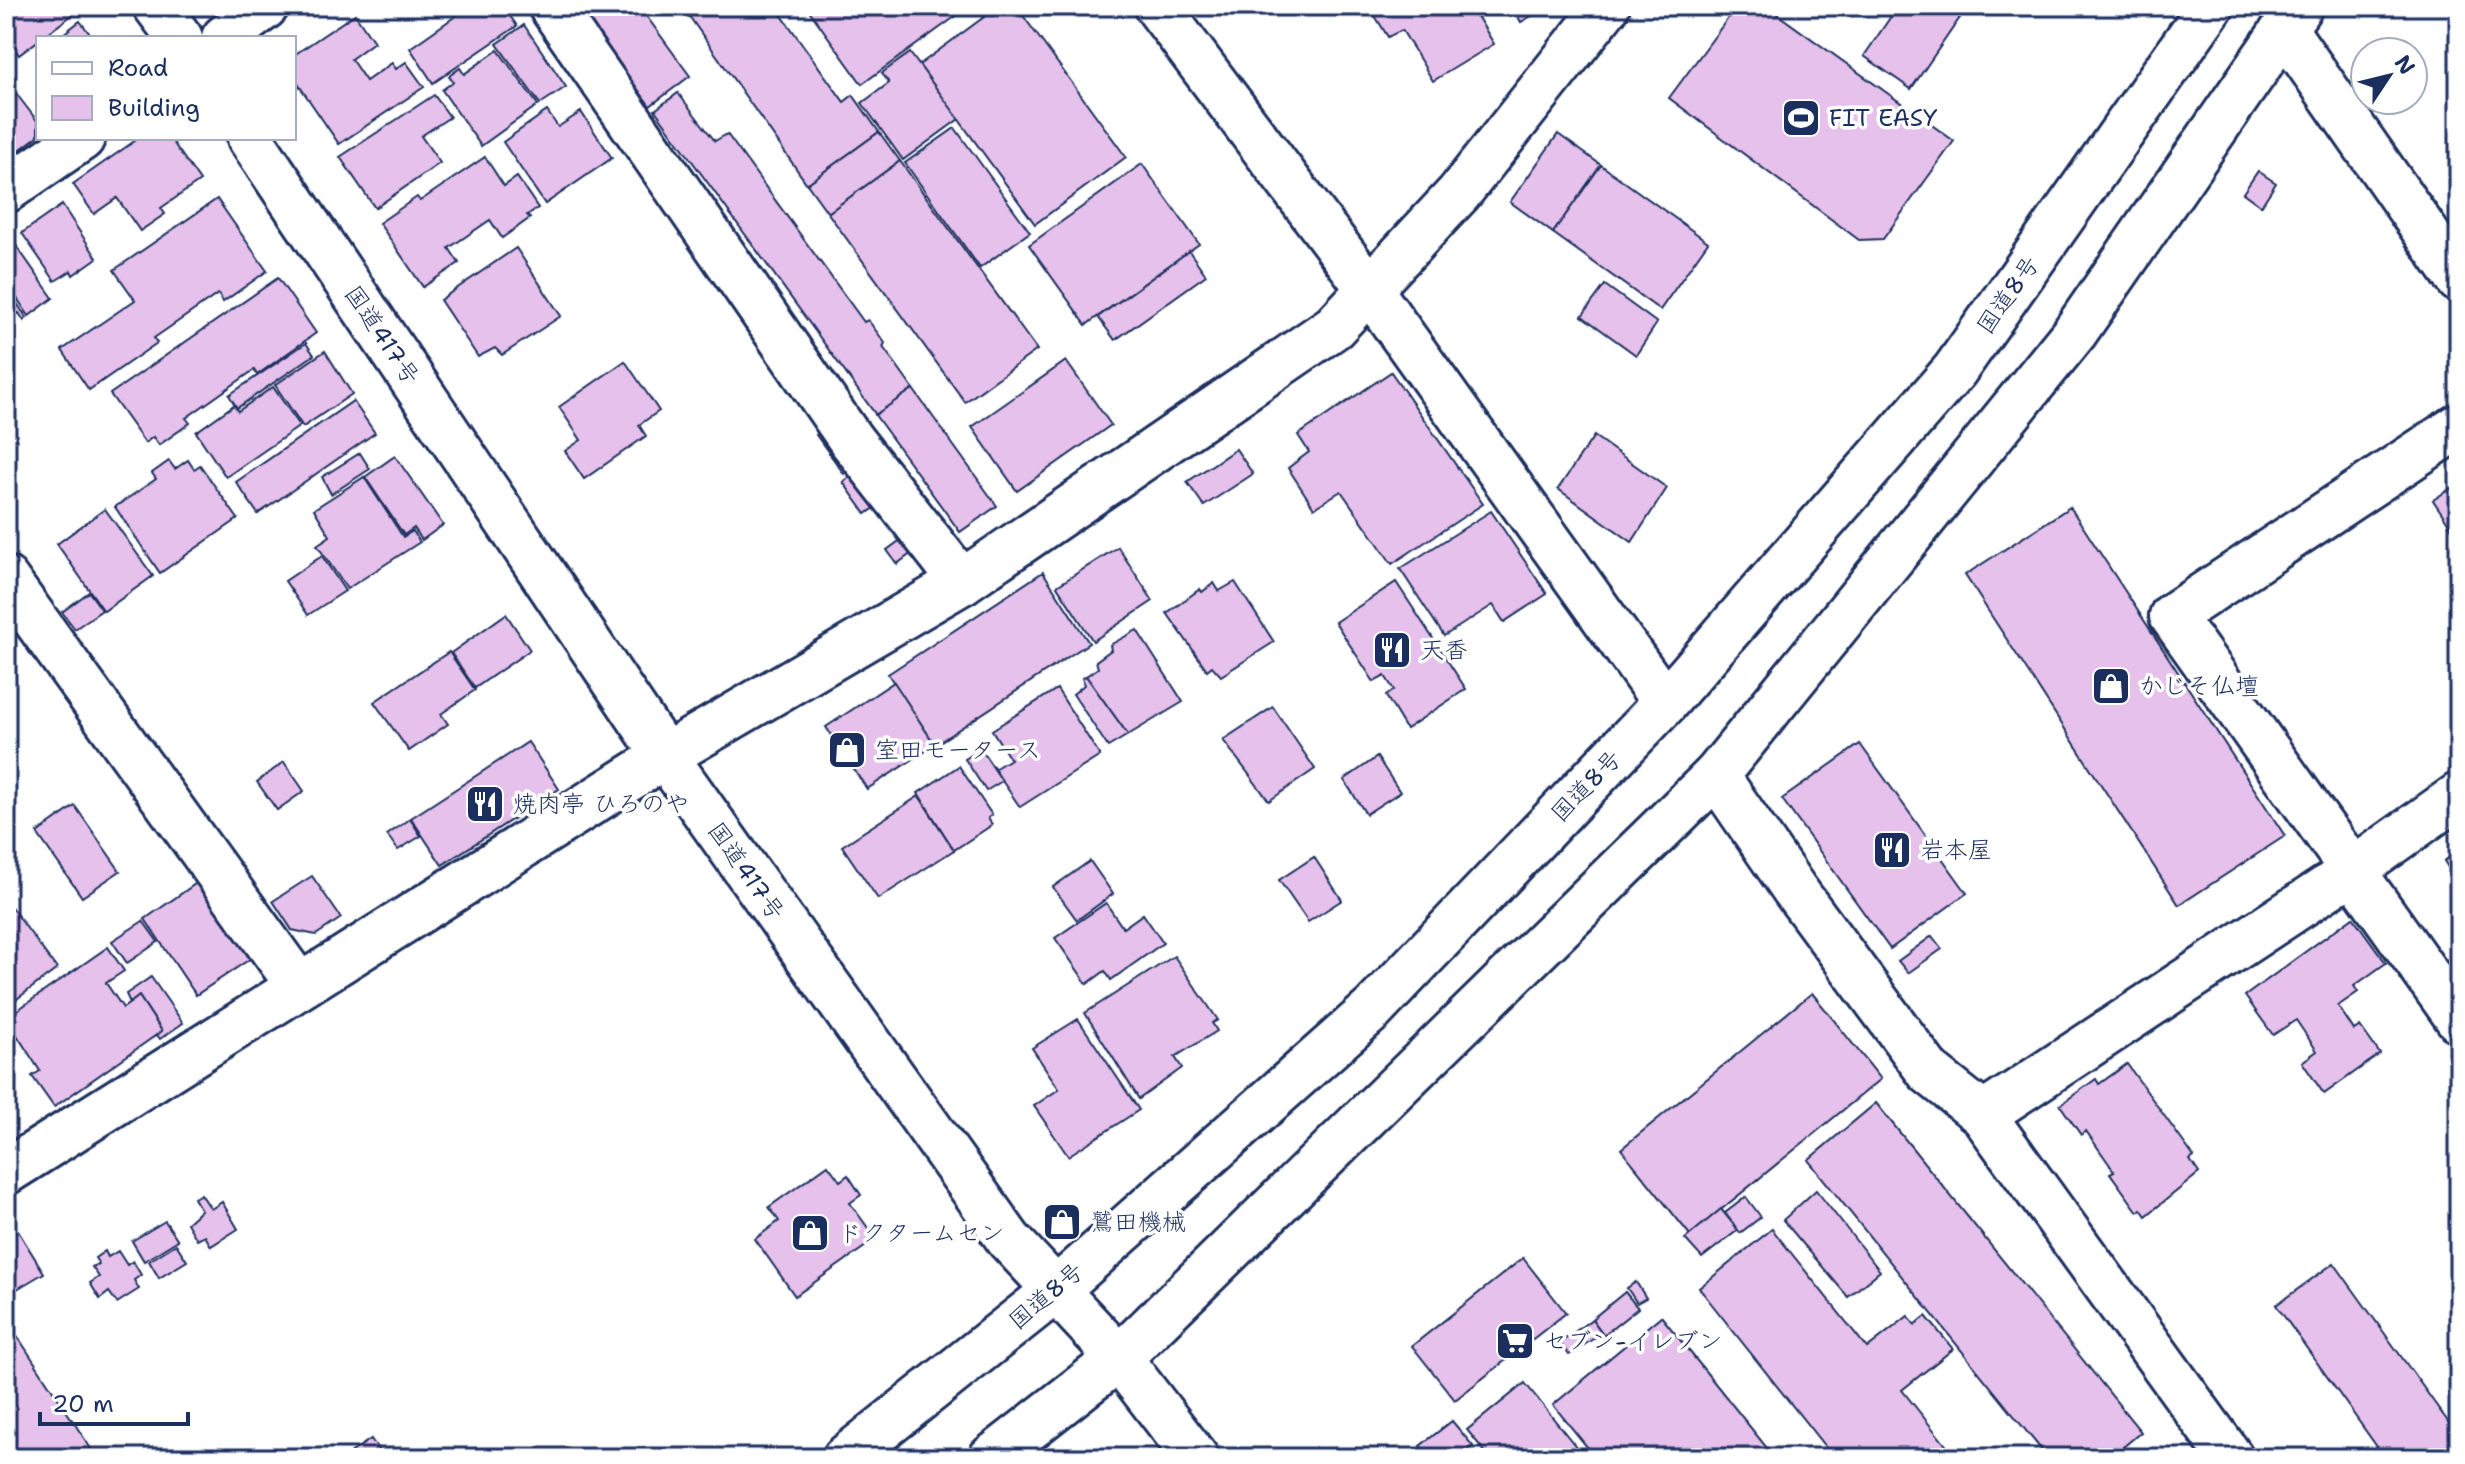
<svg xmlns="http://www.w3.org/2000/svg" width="2465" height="1464" font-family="'Shantell Sans','Klee One',sans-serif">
<rect width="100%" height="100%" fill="#fff"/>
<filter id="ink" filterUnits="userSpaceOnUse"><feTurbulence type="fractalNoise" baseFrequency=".0125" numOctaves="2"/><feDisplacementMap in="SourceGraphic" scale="16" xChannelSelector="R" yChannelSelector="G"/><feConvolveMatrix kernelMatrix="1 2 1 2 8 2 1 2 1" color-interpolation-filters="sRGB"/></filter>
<g filter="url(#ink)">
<g fill="#e6c1eb" stroke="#1b2f5e" stroke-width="2">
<path d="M6,6H78L80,9L19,55L6,37Z"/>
<path d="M470,6H503L517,26L433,83L410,48Z"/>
<path d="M577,6H639L690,76L650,106Z"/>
<path d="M682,6H775L844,102L853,95L879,132L807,184Z"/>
<path d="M806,6H970L862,84Z"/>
<path d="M999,6H1016L1126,157L1035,224L919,65Z"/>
<path d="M1369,6H1471L1494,44L1433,81L1402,30L1388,37Z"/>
<path d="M1512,6H1548L1521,22Z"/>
<path d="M1737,6H1766L1954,141L1883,239L1859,240L1669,98Z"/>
<path d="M1898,6H1968L1911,89L1864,56Z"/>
<path d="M355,14L374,42L351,59L366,81L392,63L396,69L406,62L424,87L339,144L294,78V55Z"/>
<path d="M80,21L93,38H58Z"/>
<path d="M524,25L566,87L540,104L497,44Z"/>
<path d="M498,50L538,105L481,146L442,90L453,82L449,76L460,68L464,74Z"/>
<path d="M910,53L959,119L903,160L862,103L889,83L882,73Z"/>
<path d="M8,83L38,122V136L13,155L6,146Z"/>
<path d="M678,93L715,141L727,134L864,322L868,320L885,343L883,347L913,389L876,415L655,110Z"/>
<path d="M434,95L450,117L421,136L440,163L375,208L340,157Z"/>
<path d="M547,111L558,127L581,112L612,158L545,204L503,142Z"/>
<path d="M955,128L1030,232L980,268L905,163Z"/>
<path d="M879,132L900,161L828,213L807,184Z"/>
<path d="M1558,134L1601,165L1553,233L1510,202Z"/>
<path d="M139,138H170L200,181L161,208L165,214L140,231L117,198L94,214L73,184Z"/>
<path d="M485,157L504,186L517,177L538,208L527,215L530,218L502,238L490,220L449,248L459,263L423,287L379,223L417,197L420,201Z"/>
<path d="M900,161L1037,350L965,402L828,213Z"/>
<path d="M1142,164L1199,244L1086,325L1029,245Z"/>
<path d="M1601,165L1708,242L1660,310L1553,233Z"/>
<path d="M2258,171L2276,183L2261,206L2243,193Z"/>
<path d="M217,199L267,271L223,302L218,294L154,338L157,343L89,390L62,350L135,300L114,270Z"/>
<path d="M62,205L97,258L73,275L71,271L55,281L22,233Z"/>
<path d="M6,231L53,298L29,316L6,282Z"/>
<path d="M516,248L561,316L502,355L495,348L478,357L440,300Z"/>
<path d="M1189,251L1206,275L1115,340L1098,317Z"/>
<path d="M278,278L316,333L257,375L254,370L186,418L190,423L159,445L153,437L145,443L110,394Z"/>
<path d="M1605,285L1657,323L1636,355L1582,316Z"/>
<path d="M6,288L27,318L24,321L19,313L13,317L6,307Z"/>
<path d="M306,343L314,355L237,408L229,395Z"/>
<path d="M325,351L352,394L303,427L275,385Z"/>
<path d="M625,361L659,411L639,425L646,436L584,479L565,451L581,440L559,407Z"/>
<path d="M1066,361L1111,425L1017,491L972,427Z"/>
<path d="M1391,372L1483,504L1392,564L1341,491L1314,508L1288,468L1309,452L1298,435Z"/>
<path d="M273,387L300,426L226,477L196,432L234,405L238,411Z"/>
<path d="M913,389L997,506L960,532L875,415Z"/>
<path d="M353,401L375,433L258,514L236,482Z"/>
<path d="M827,427L855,467L844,474L816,435Z"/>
<path d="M1594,436L1667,488L1632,542L1558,489Z"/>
<path d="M1236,449L1253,474L1204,506L1187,482Z"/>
<path d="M360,453L370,469L331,494L322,477Z"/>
<path d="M395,456L443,525L422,540L414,528L404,535L365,477Z"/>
<path d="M188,460L194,469L200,465L238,519L160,573L115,507L156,479L152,473L169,461L175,469Z"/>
<path d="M859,471L882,503L866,514L843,482Z"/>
<path d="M364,477L403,537L413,531L420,542L347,589L317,545L330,536L314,509Z"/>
<path d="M2459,483V539L2433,500Z"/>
<path d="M2070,507L2285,836L2179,905L1965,575Z"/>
<path d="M105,509L153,576L104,611L57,544Z"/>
<path d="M1491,511L1547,594L1504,622L1493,605L1444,636L1400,569Z"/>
<path d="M906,536L916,550L897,564L887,550Z"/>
<path d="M1118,547L1153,601L1093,641L1057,586Z"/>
<path d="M322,556L345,591L308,615L285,581Z"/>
<path d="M1043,572L1089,643L935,745L888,674Z"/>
<path d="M1235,582L1274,642L1221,676L1212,666L1207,670L1167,613L1200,589L1202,592L1214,583L1219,591Z"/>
<path d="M1396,582L1466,689L1406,729L1386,696L1394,690L1385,676L1374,682L1335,622Z"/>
<path d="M89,592L102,610L75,629L62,612Z"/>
<path d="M506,614L530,650L475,688L451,653Z"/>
<path d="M1137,630L1183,702L1128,735L1086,676L1098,668L1096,661L1111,650L1110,645Z"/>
<path d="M449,652L475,690L441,714L448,724L409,751L374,702Z"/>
<path d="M1086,676L1128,735L1108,747L1073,694L1084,685L1082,678Z"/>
<path d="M894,682L935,745L867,789L826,727Z"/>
<path d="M1057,689L1100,756L1020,807L994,769L1010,759L992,730Z"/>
<path d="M1273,707L1315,769L1269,801L1223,740Z"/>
<path d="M528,742L559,789L442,865L411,818Z"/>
<path d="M1860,744L1967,893L1890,949L1782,799Z"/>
<path d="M981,749L1002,781L986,791L965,759Z"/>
<path d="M1377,757L1400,792L1366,814L1344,780Z"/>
<path d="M284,762L304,791L277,810L257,782Z"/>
<path d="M959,766L992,815L988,818L992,825L954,850L918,793Z"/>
<path d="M919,796L954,850L878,899L842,846Z"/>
<path d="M75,806L120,871L82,897L37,833Z"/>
<path d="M410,819L421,836L398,850L387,835Z"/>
<path d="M2459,851V884L2444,861Z"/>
<path d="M1314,857L1342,900L1308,922L1279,880Z"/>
<path d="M1090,861L1113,894L1077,920L1053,887Z"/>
<path d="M312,876L341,918L316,935L292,930L273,901Z"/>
<path d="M198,882L250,959L196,995L145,919Z"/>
<path d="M6,900L57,969L6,1007Z"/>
<path d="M1106,903L1123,928L1143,914L1163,943L1111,980L1105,971L1087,984L1055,938Z"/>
<path d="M2353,917L2386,963L2354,986L2358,992L2338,1006L2354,1030L2360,1026L2380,1054L2324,1094L2302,1062L2317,1051L2296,1020L2273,1035L2245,996Z"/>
<path d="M143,921L158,942L127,963L112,941Z"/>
<path d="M1932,936L1942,949L1908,973L1898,961Z"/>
<path d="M108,947L124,971L106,983L123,1008L139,996L162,1031L54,1107L32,1076L40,1071L6,1018Z"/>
<path d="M1174,956L1218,1020L1212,1023L1217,1031L1175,1057L1182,1068L1139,1099L1085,1013Z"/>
<path d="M151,977L183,1023L160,1039L157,1035L162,1031L139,996L130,1003L126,994Z"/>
<path d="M1812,993L1881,1079L1690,1235L1621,1149Z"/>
<path d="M1078,1019L1139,1110L1068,1156L1034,1106L1059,1089L1032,1048Z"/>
<path d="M2127,1064L2194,1157L2190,1160L2199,1173L2146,1216L2141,1209L2138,1212L2110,1173L2114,1171L2086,1131L2081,1135L2060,1105L2096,1079L2099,1084Z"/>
<path d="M1876,1103L2141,1432L2110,1458H2048L1808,1160Z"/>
<path d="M828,1165L840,1181L848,1175L861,1195L850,1203L876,1239L795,1296L755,1239L779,1221L769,1207Z"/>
<path d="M1816,1190L1880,1271L1848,1297L1783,1220Z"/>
<path d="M201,1194L211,1209L222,1202L238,1229L211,1246L205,1236L197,1240L187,1223L201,1210L194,1198Z"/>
<path d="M1746,1197L1761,1217L1740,1233L1725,1213Z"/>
<path d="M1721,1209L1738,1230L1702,1258L1685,1239Z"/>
<path d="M165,1221L178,1240L144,1261L132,1241Z"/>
<path d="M1772,1229L1867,1348L1908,1316L1915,1325L1926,1316L1953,1349L1902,1390L1956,1458H1834L1699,1288Z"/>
<path d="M18,1231L44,1273L12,1292L6,1282V1238Z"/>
<path d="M176,1244L187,1261L159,1278L149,1261Z"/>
<path d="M105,1251L108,1257L118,1251L127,1265L133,1261L141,1275L134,1280L139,1289L117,1303L109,1292L100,1299L90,1283L99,1277L92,1267L99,1264L95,1258Z"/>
<path d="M1523,1258L1566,1313L1455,1400L1412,1346Z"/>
<path d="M2334,1263L2459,1437V1453L2452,1458H2385L2276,1305Z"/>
<path d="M1636,1282L1646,1298L1637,1303L1627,1288Z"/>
<path d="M1625,1292L1638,1308L1604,1335L1592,1319Z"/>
<path d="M1661,1316L1775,1458H1596L1553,1405Z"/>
<path d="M1592,1319L1602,1333L1569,1355L1560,1343Z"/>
<path d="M18,1337L97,1458H6V1345Z"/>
<path d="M1525,1383L1585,1458H1490L1467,1430Z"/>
<path d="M1452,1421L1473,1446L1458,1458H1430L1420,1446Z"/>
<path d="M371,1439L384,1458H343Z"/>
</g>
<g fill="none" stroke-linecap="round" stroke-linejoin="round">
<g stroke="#1b2f5e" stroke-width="50">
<g id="minor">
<path d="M551,6L851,440L962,582"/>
<path d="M1157,6L1370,290L1665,703"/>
<path d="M2285,30L2459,280"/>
<path d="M224,38L266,6"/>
<path d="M6,190L82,138"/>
<path d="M2459,426L2172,616L2459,1020"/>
<path d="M6,579L299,986"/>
<path d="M1716,775L1794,889L1929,1072L1983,1115L2231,1458"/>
<path d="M1983,1115L2354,870L2459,795"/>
<path d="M6,1172L665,756L962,582L1334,327L1459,193L1607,6"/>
</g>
</g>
<g stroke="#1b2f5e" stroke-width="50">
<g id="trunk">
<path d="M156,6L180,38"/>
<path d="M250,138L665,756L1009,1240L1119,1358L1196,1458"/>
<path d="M845,1458L1056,1290L1373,1009L1665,703L1955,370L2211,6"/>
<path d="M991,1458L1119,1358L1716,775L2075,332L2300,6"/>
</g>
</g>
<use href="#minor" stroke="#fff" stroke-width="44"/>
<use href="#trunk" stroke="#fff" stroke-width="44"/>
</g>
</g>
<defs>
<g id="stadium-square" transform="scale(2)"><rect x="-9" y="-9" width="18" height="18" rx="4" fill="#1b2f5e" stroke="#fff"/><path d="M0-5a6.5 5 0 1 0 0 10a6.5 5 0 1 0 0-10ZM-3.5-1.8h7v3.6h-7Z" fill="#fff"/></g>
<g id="restaurant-square" transform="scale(2)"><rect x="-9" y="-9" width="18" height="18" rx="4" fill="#1b2f5e" stroke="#fff"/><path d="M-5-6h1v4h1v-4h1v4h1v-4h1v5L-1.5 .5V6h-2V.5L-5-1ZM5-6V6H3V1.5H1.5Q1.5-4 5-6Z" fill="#fff"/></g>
<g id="shop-square" transform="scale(2)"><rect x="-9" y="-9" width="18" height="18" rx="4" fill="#1b2f5e" stroke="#fff"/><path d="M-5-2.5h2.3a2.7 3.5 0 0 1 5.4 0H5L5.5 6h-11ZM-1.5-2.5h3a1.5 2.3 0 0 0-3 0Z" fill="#fff"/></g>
<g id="supermarket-square" transform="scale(2)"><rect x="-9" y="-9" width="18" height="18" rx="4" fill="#1b2f5e" stroke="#fff"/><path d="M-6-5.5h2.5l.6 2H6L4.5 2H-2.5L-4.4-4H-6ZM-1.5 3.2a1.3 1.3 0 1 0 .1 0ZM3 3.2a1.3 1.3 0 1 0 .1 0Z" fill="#fff"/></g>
</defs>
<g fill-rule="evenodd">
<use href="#stadium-square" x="1801" y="118"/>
<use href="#restaurant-square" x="1392" y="650"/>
<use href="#shop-square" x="2111" y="686"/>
<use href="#shop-square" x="847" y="750"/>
<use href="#restaurant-square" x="485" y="804"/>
<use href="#restaurant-square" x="1892" y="850"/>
<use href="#shop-square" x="1062" y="1222"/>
<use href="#shop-square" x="810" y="1233"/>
<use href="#supermarket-square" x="1515" y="1341"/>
</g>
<g text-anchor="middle" stroke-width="7" stroke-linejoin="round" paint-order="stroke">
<g font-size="24" fill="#1b2f5e" stroke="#fff" text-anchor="start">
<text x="1829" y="126">FIT EASY</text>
<text x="1420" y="658">天香</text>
<text x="2139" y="694">かじそ仏壇</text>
<text x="875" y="758">室田モータース</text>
<text x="513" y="812">焼肉亭 ひろのや</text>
<text x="1920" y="858">岩本屋</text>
<text x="1090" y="1230">鷲田機械</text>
<text x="838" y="1241">ドクタームセン</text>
<text x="1543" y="1349">セブン-イレブン</text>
</g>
<g font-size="24" fill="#1b2f5e" stroke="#fff">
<text transform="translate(2008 295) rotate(-55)" y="8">国道8号</text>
<text transform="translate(382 335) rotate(56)" y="8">国道417号</text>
<text transform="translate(1586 786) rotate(-46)" y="8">国道8号</text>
<text transform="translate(746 871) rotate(55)" y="8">国道417号</text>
<text transform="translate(1046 1296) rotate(-40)" y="8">国道8号</text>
</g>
</g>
<rect width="2465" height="1464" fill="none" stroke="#fff" stroke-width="32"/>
<rect x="16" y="16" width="2433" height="1432" fill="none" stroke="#1b2f5e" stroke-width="3" filter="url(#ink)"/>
<rect x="36" y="36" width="260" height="104" fill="#ffffff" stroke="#a4acbf" stroke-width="2"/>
<rect x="52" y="62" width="40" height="12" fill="#ffffff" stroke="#a4acbf" stroke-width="2"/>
<text x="108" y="76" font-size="24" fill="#1b2f5e">Road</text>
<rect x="52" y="96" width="40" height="24" fill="#e6c1eb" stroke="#a4acbf" stroke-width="2"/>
<text x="108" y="116" font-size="24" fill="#1b2f5e">Building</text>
<g transform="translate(2389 76) rotate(55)"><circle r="38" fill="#ffffff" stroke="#a4acbf" stroke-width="2"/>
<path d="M0-6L14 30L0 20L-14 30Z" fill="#1b2f5e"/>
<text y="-12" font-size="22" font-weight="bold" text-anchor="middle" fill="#1b2f5e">N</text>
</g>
<path d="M40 1412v12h148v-12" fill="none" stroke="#1b2f5e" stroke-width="4"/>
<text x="52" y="1412" font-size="24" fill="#1b2f5e" stroke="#ffffff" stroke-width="6" paint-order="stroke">20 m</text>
</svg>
